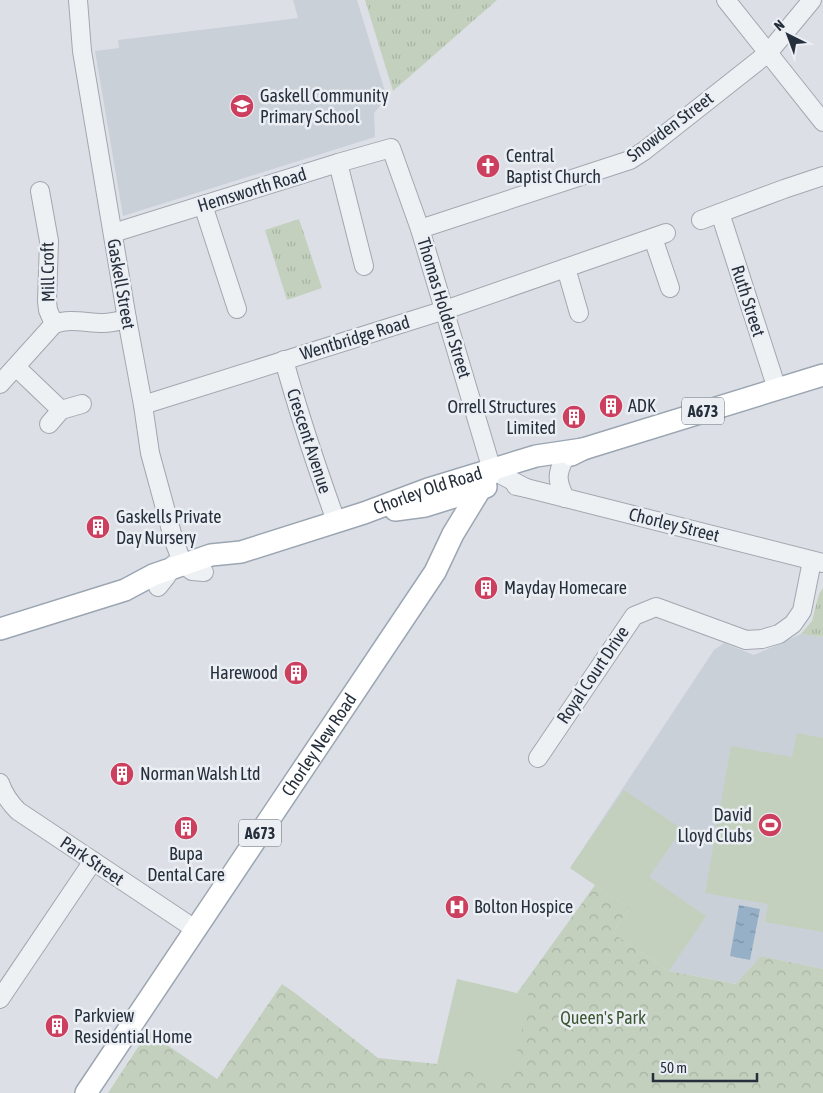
<svg xmlns="http://www.w3.org/2000/svg" width="823" height="1093" font-family="'Asap Condensed',sans-serif">
<defs>
<pattern id="grass-tufts" width="24" height="20" patternUnits="userSpaceOnUse" patternTransform="scale(1.25)"><rect width="24" height="20" fill="#c3d0bd"/><path d="M3 7l-1-3M5 7V3M7 7l1-3M15 17l-1-3M17 17v-4M19 17l1-3" fill="none" stroke="#a7b3a3"/></pattern>
<pattern id="park-crowns" width="20" height="18" patternUnits="userSpaceOnUse" patternTransform="scale(1.25)"><rect width="20" height="18" fill="#c3d0bd"/><path d="M2 6a3 3 0 1 1 6 0M12 15a3 3 0 1 1 6 0" fill="none" stroke="#a7b3a3"/></pattern>
<pattern id="water-ripples" width="26" height="14" patternUnits="userSpaceOnUse" patternTransform="scale(1.25)"><rect width="26" height="14" fill="#96b1c7"/><path d="M2 4q2-2 4 0t4 0M15 11q2-2 4 0t4 0" fill="none" stroke="#7a90a3"/></pattern>
</defs>
<rect width="100%" height="100%" fill="#dce0e6"/>
<g fill="#cad0d8">
<path d="M293,0H357L387,98L374,113L375,137L123,216L95,51L119,48L118,40L298,18Z"/>
<path d="M801,634L823,637V969L761,956L737,984L669,971L629,908L570,868L714,650L724,643L754,655Z"/>
</g>
<g fill="url(#grass-tufts)">
<path d="M365,0H497L393,91Z"/>
<path d="M299,219L322,288L287,300L265,230Z"/>
<path d="M823,588V637L801,634L812,621L819,594Z"/>
</g>
<path fill="url(#park-crowns)" d="M595,885L629,908L613,933L669,971L736,984L761,956L823,969V1093H108L148,1032L217,1079L282,984L295,993L378,1058L437,1064L530,996L517,993Z"/>
<g fill="#c3d0bd">
<path d="M797,733L823,738V932L765,922L768,904L705,893L731,746L792,757Z"/>
<path d="M624,790L682,829L649,877L706,916L669,971L613,933L629,908L570,868Z"/>
<path d="M457,979L530,996L510,1082L437,1064Z"/>
</g>
<path fill="url(#water-ripples)" d="M739,905L760,909L750,960L730,956Z"/>
<g fill="none" stroke-linecap="round" stroke-linejoin="round">
<g stroke="#a2a7b0" stroke-width="20">
<g id="minor">
<path d="M78,0L82,51L127,319L143,405L150,453L174,541L183,564L192,571L204,572"/>
<path d="M726,0L823,122"/>
<path d="M338,163L364,266"/>
<path d="M40,191L49,241L47,301L48,310L54,324"/>
<path d="M203,205L237,309"/>
<path d="M720,213L777,389"/>
<path d="M701,220L784,189L823,176"/>
<path d="M420,229L630,160L644,151L768,53L812,0"/>
<path d="M113,233L338,163L391,148L420,229L492,470L526,488"/>
<path d="M653,238L670,288"/>
<path d="M566,268L579,313"/>
<path d="M284,360C299,415 317,468 336,521"/>
<path d="M16,367L61,410"/>
<path d="M0,384L54,324C70,318 86,323 103,323C111,323 119,321 127,319"/>
<path d="M143,405L445,310L666,233"/>
<path d="M49,424L61,410L82,404"/>
<path d="M516,486L526,488L823,563"/>
<path d="M565,498C557,481 556,474 565,458"/>
<path d="M158,587L166,577L174,564"/>
<path d="M538,758L634,616L656,607L746,640L762,639L779,634L793,624L802,611L812,561"/>
<path d="M0,783C4,795 9,802 18,811L195,929"/>
<path d="M0,999L93,861"/>
</g>
</g>
<g stroke="#9ba6b2" stroke-width="24">
<g id="major">
<path d="M571,455L583,449L823,375"/>
<path d="M395,510L425,506L486,487"/>
<path id="s1" d="M0,629L125,590L153,575L211,555L241,552L364,513L428,489L536,456L583,449"/>
<path id="s2" d="M86,1093L435,572L453,534L492,470"/>
</g>
</g>
<use href="#minor" stroke="#eef1f4" stroke-width="18"/>
<use href="#major" stroke="#fff" stroke-width="21"/>
</g>
<defs>
<g id="school-disc" transform="scale(1.25)"><circle r="9.5" fill="#cd3f5f" stroke="#ebeff4"/><path d="M0-5L7-2L0 1L-7-2ZM-4 1L0 2.5L4 1V4Q0 6-4 4Z" fill="#fff"/></g>
<g id="church-disc" transform="scale(1.25)"><circle r="9.5" fill="#cd3f5f" stroke="#ebeff4"/><path d="M-1.2-6h2.4v3.5h3.3v2.4h-3.3V6h-2.4V-.1h-3.3v-2.4h3.3Z" fill="#fff"/></g>
<g id="building-disc" transform="scale(1.25)"><circle r="9.5" fill="#cd3f5f" stroke="#ebeff4"/><path d="M-4-6H4V6H1V3H-1V6H-4ZM-2.5-4.3h1.7v1.8h-1.7ZM.8-4.3h1.7v1.8H.8ZM-2.5-1h1.7V.8h-1.7ZM.8-1h1.7V.8H.8Z" fill="#fff"/></g>
<g id="stadium-disc" transform="scale(1.25)"><circle r="9.5" fill="#cd3f5f" stroke="#ebeff4"/><path d="M0-5a6.5 5 0 1 0 0 10a6.5 5 0 1 0 0-10ZM-3.5-1.8h7v3.6h-7Z" fill="#fff"/></g>
<g id="hospital-disc" transform="scale(1.25)"><circle r="9.5" fill="#cd3f5f" stroke="#ebeff4"/><path d="M-5-5h3v3.5h4V-5h3V5h-3V1.5h-4V5h-3Z" fill="#fff"/></g>
</defs>
<g fill-rule="evenodd">
<use href="#school-disc" x="242" y="106"/>
<use href="#church-disc" x="488" y="166"/>
<use href="#building-disc" x="611" y="406"/>
<use href="#building-disc" x="574" y="417"/>
<use href="#building-disc" x="98" y="527"/>
<use href="#building-disc" x="486" y="588"/>
<use href="#building-disc" x="296" y="673"/>
<use href="#building-disc" x="122" y="774"/>
<use href="#stadium-disc" x="770" y="825"/>
<use href="#building-disc" x="186" y="828"/>
<use href="#hospital-disc" x="457" y="907"/>
<use href="#building-disc" x="57" y="1026"/>
</g>
<g text-anchor="middle" stroke-width="5" stroke-linejoin="round" paint-order="stroke">
<g fill="#ebeff4" stroke="#616973" stroke-width="1">
<rect x="682" y="397.5" width="42" height="27" rx="4"/>
<rect x="239" y="819.5" width="42" height="27" rx="4"/>
</g>
<g font-size="16" font-weight="bold" fill="#262f3c">
<text x="703" y="417">A673</text>
<text x="260" y="839">A673</text>
</g>
<g font-size="18" fill="#262f3c" stroke="#ebeff4" text-anchor="start">
<text x="260" y="102">Gaskell Community<tspan x="260" dy="21">Primary School</tspan></text>
<text x="506" y="162">Central<tspan x="506" dy="21">Baptist Church</tspan></text>
<text x="628" y="412">ADK</text>
<text x="556" y="413" text-anchor="end">Orrell Structures<tspan x="556" dy="21">Limited</tspan></text>
<text x="116" y="523">Gaskells Private<tspan x="116" dy="21">Day Nursery</tspan></text>
<text x="504" y="594">Mayday Homecare</text>
<text x="278" y="679" text-anchor="end">Harewood</text>
<text x="140" y="780">Norman Walsh Ltd</text>
<text x="752" y="821" text-anchor="end">David<tspan x="752" dy="21">Lloyd Clubs</tspan></text>
<text x="186" y="860" text-anchor="middle">Bupa<tspan x="186" dy="21">Dental Care</tspan></text>
<text x="474" y="913">Bolton Hospice</text>
<text x="74" y="1022">Parkview<tspan x="74" dy="21">Residential Home</tspan></text>
</g>
<g font-size="18" fill="#262f3c" stroke="#ebeff4">
<text transform="translate(670 127) rotate(-37)" y="6">Snowden Street</text>
<text transform="translate(252 190) rotate(-17)" y="6">Hemsworth Road</text>
<text transform="translate(48 272) rotate(-91)" y="6">Mill Croft</text>
<text transform="translate(121 284) rotate(80)" y="6">Gaskell Street</text>
<text transform="translate(748 301) rotate(72)" y="6">Ruth Street</text>
<text transform="translate(444 308) rotate(73)" y="6">Thomas Holden Street</text>
<text transform="translate(355 338) rotate(-17)" y="6">Wentbridge Road</text>
<text transform="translate(309 441) rotate(72)" y="6">Crescent Avenue</text>
<text dy="6" stroke="none"><textPath href="#s1" startOffset="451">Chorley Old Road</textPath></text>
<text transform="translate(674 525) rotate(14)" y="6">Chorley Street</text>
<text transform="translate(593 675) rotate(-56)" y="6">Royal Court Drive</text>
<text dy="6" stroke="none"><textPath href="#s2" startOffset="419">Chorley New Road</textPath></text>
<text transform="translate(92 861) rotate(34)" y="6">Park Street</text>
</g>
<g font-size="18" fill="#3d5833" stroke="#ebeff4">
<text x="603" y="1024">Queen's Park</text>
</g>
</g>
<g transform="translate(788 35) rotate(318)" stroke="#ebeff4" stroke-width="4" paint-order="stroke">
<path d="M0-4L9 19L0 12L-9 19Z" fill="#262f3c"/>
<text y="-8" font-size="14" font-weight="bold" text-anchor="middle" fill="#262f3c">N</text>
</g>
<path d="M653 1073v8h104v-8" fill="none" stroke="#262f3c" stroke-width="2.5"/>
<text x="660" y="1073" font-size="15" fill="#262f3c" stroke="#ebeff4" stroke-width="4" paint-order="stroke">50 m</text>
</svg>
